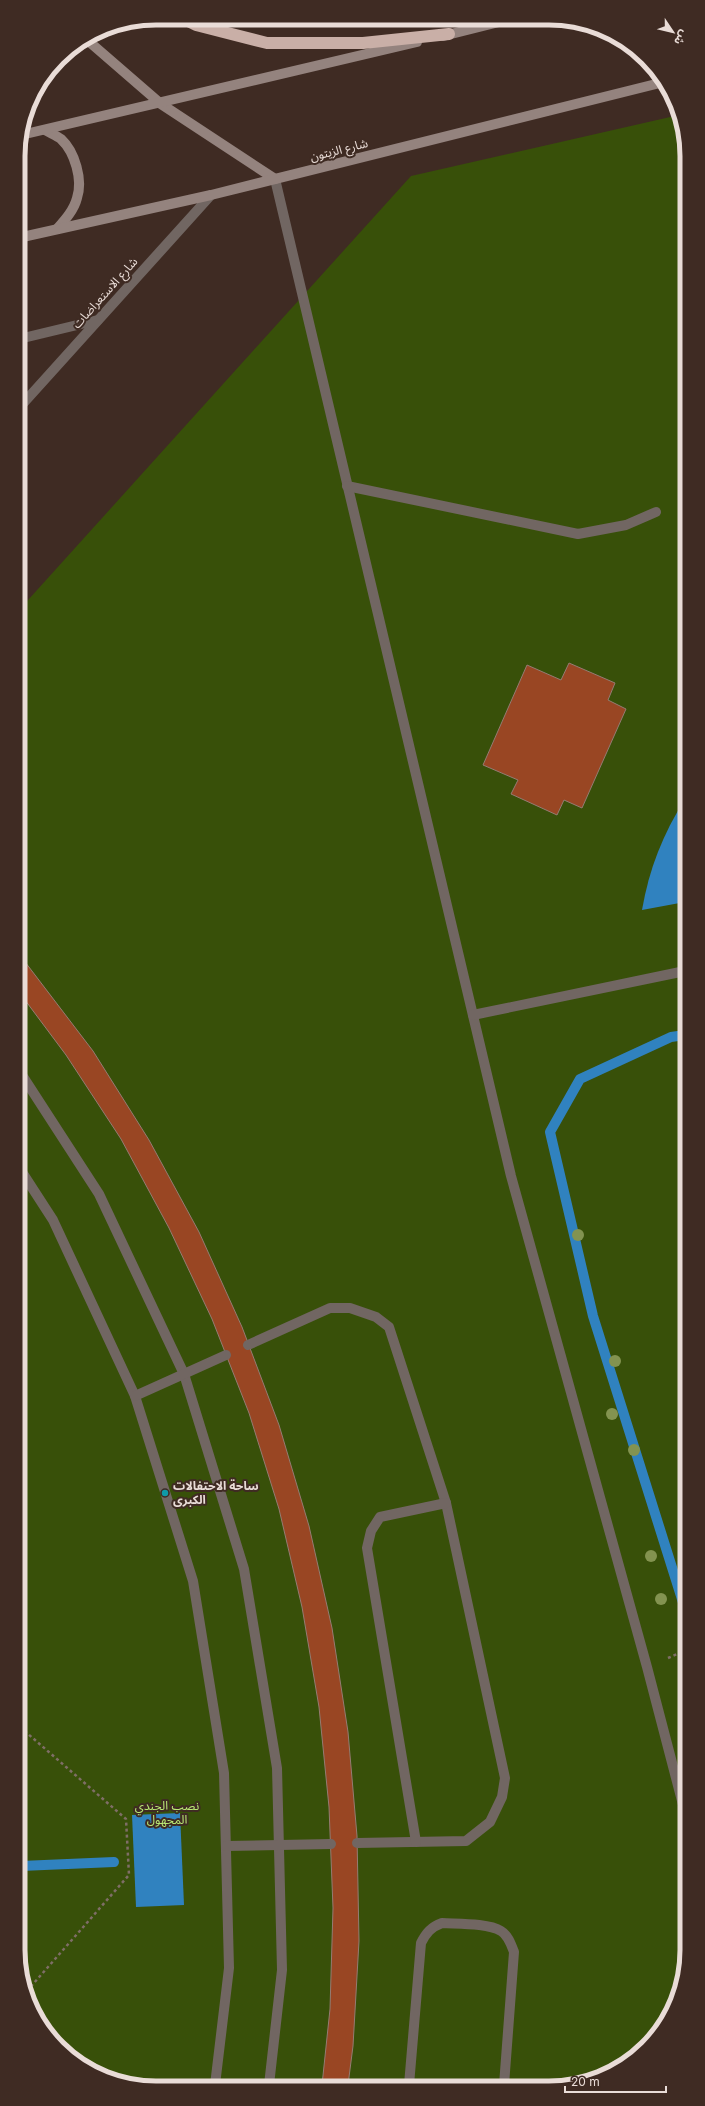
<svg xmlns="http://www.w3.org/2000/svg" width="705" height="2106" font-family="Inter,'Noto Sans Arabic',sans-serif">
<rect width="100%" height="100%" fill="#3f2b23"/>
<path fill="#385009" d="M679,115L684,129L687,1959L677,2003L653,2041L618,2069L576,2085H129L95,2074L59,2048L36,2019L21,1977L19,610L411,176Z"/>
<g fill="#3082bf">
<path d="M685,799V902L642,910C649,869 663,834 685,799Z"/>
<path d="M180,1813L184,1905L136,1907L132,1815Z"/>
</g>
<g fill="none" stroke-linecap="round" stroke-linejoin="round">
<g stroke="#3082bf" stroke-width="10">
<path d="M685,1035L671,1037L580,1079L550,1132L593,1316L686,1612"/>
<path d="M21,1866L114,1862"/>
</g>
</g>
<g fill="#994623" stroke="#947c73">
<path d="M569,663L615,683L608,700L626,709L582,808L564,800L557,815L511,794L518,780L483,765L527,665L561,680Z"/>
<path d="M19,954L93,1051L149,1140L199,1232L242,1327L279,1425L309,1526L332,1628L348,1732L357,1836L359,1941L353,2046L348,2085H322L330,2009L333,1908L329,1807L319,1707L302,1607L279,1509L249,1413L212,1319L169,1228L121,1139L66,1055L19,992Z"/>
</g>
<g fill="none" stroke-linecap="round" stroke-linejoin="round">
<g stroke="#7f6e67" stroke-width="2.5" stroke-dasharray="3 3" stroke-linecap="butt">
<path d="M668,1658L686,1650"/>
<path d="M20,1727L126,1819L129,1875L26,1992"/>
</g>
<g stroke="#716662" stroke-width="10">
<path d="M275,179L511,1176L647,1667L687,1820"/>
<path d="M19,339L98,320"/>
<path d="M347,486L578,534L626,525L656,512"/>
<path d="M473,1015L685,971"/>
<path d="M20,1072L99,1194L184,1374L244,1569L277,1768L282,1970L269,2085"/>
<path d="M20,1169L53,1220L135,1396L193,1581L224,1773L229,1968L215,2085"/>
<path d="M248,1345L330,1308H350L376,1317L389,1327L446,1503L505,1778L502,1797L490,1822L466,1841L357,1843"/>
<path d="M135,1396L226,1355"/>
<path d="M416,1842L367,1548L371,1531L380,1517L446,1503"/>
<path d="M226,1846L331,1844"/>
<path d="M409,2085L421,1943C426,1933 431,1927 442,1923C458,1924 488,1923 501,1931C508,1935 511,1944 514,1952L504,2085"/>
</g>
<path stroke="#716662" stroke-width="10" d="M19,408L211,195"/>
<g stroke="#94837e" stroke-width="10">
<path d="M443,36L507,20"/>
<path d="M86,39L161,104L275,179"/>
<path d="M45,130C50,133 57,136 61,139C75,152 83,180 77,198C74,210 65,220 57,229"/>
<path d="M21,135L417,42"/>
<path d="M18,238L211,195L664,82"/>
</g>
<path stroke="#c9afa7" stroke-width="12" d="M182,18L196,25L267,43H363L449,34"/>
</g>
<g fill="#839350">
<circle cx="578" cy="1235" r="6"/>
<circle cx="615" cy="1361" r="6"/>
<circle cx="612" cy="1414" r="6"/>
<circle cx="634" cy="1450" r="6"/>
<circle cx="651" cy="1556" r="6"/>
<circle cx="661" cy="1599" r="6"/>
</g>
<circle fill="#0f9aa8" stroke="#3f2b23" stroke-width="1.5" cx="165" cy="1493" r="4"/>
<g text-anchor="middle" stroke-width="4" stroke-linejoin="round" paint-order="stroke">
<g font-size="12" fill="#e9dcd7" stroke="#3f2b23">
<text transform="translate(339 150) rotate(-14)" y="4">شارع الزيتون</text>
<text transform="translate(105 293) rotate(-48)" y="4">شارع الاستعراضات</text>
</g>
<g font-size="12" font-weight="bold" fill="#e9dcd7" stroke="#3f2b23" text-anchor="start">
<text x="173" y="1490">ساحة الاحتفالات<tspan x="173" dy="14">الكبرى</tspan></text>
</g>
<g font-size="12" fill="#bae875" stroke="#3f2b23">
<text x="167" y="1810">نصب الجندي<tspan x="167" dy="14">المجهول</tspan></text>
</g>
</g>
<path d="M0 0H705V2106H0ZM156 25H549A131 131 0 0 1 680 156V1950A131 131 0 0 1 549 2081H156A131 131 0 0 1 25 1950V156A131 131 0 0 1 156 25Z" fill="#3f2b23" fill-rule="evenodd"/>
<path fill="none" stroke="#e9dcd7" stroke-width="5" d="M156 25H549A131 131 0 0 1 680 156V1950A131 131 0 0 1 549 2081H156A131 131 0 0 1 25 1950V156A131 131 0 0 1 156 25Z"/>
<g transform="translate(673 32) rotate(125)" stroke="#3f2b23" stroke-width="3" paint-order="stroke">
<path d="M0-3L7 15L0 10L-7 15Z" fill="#e9dcd7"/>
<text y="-6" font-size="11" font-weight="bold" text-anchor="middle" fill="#e9dcd7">ش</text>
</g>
<path d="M565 2086v6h101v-6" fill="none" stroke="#e9dcd7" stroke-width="2"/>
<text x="571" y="2086" font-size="12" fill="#e9dcd7" stroke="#3f2b23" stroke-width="3" paint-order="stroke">20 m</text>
</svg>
